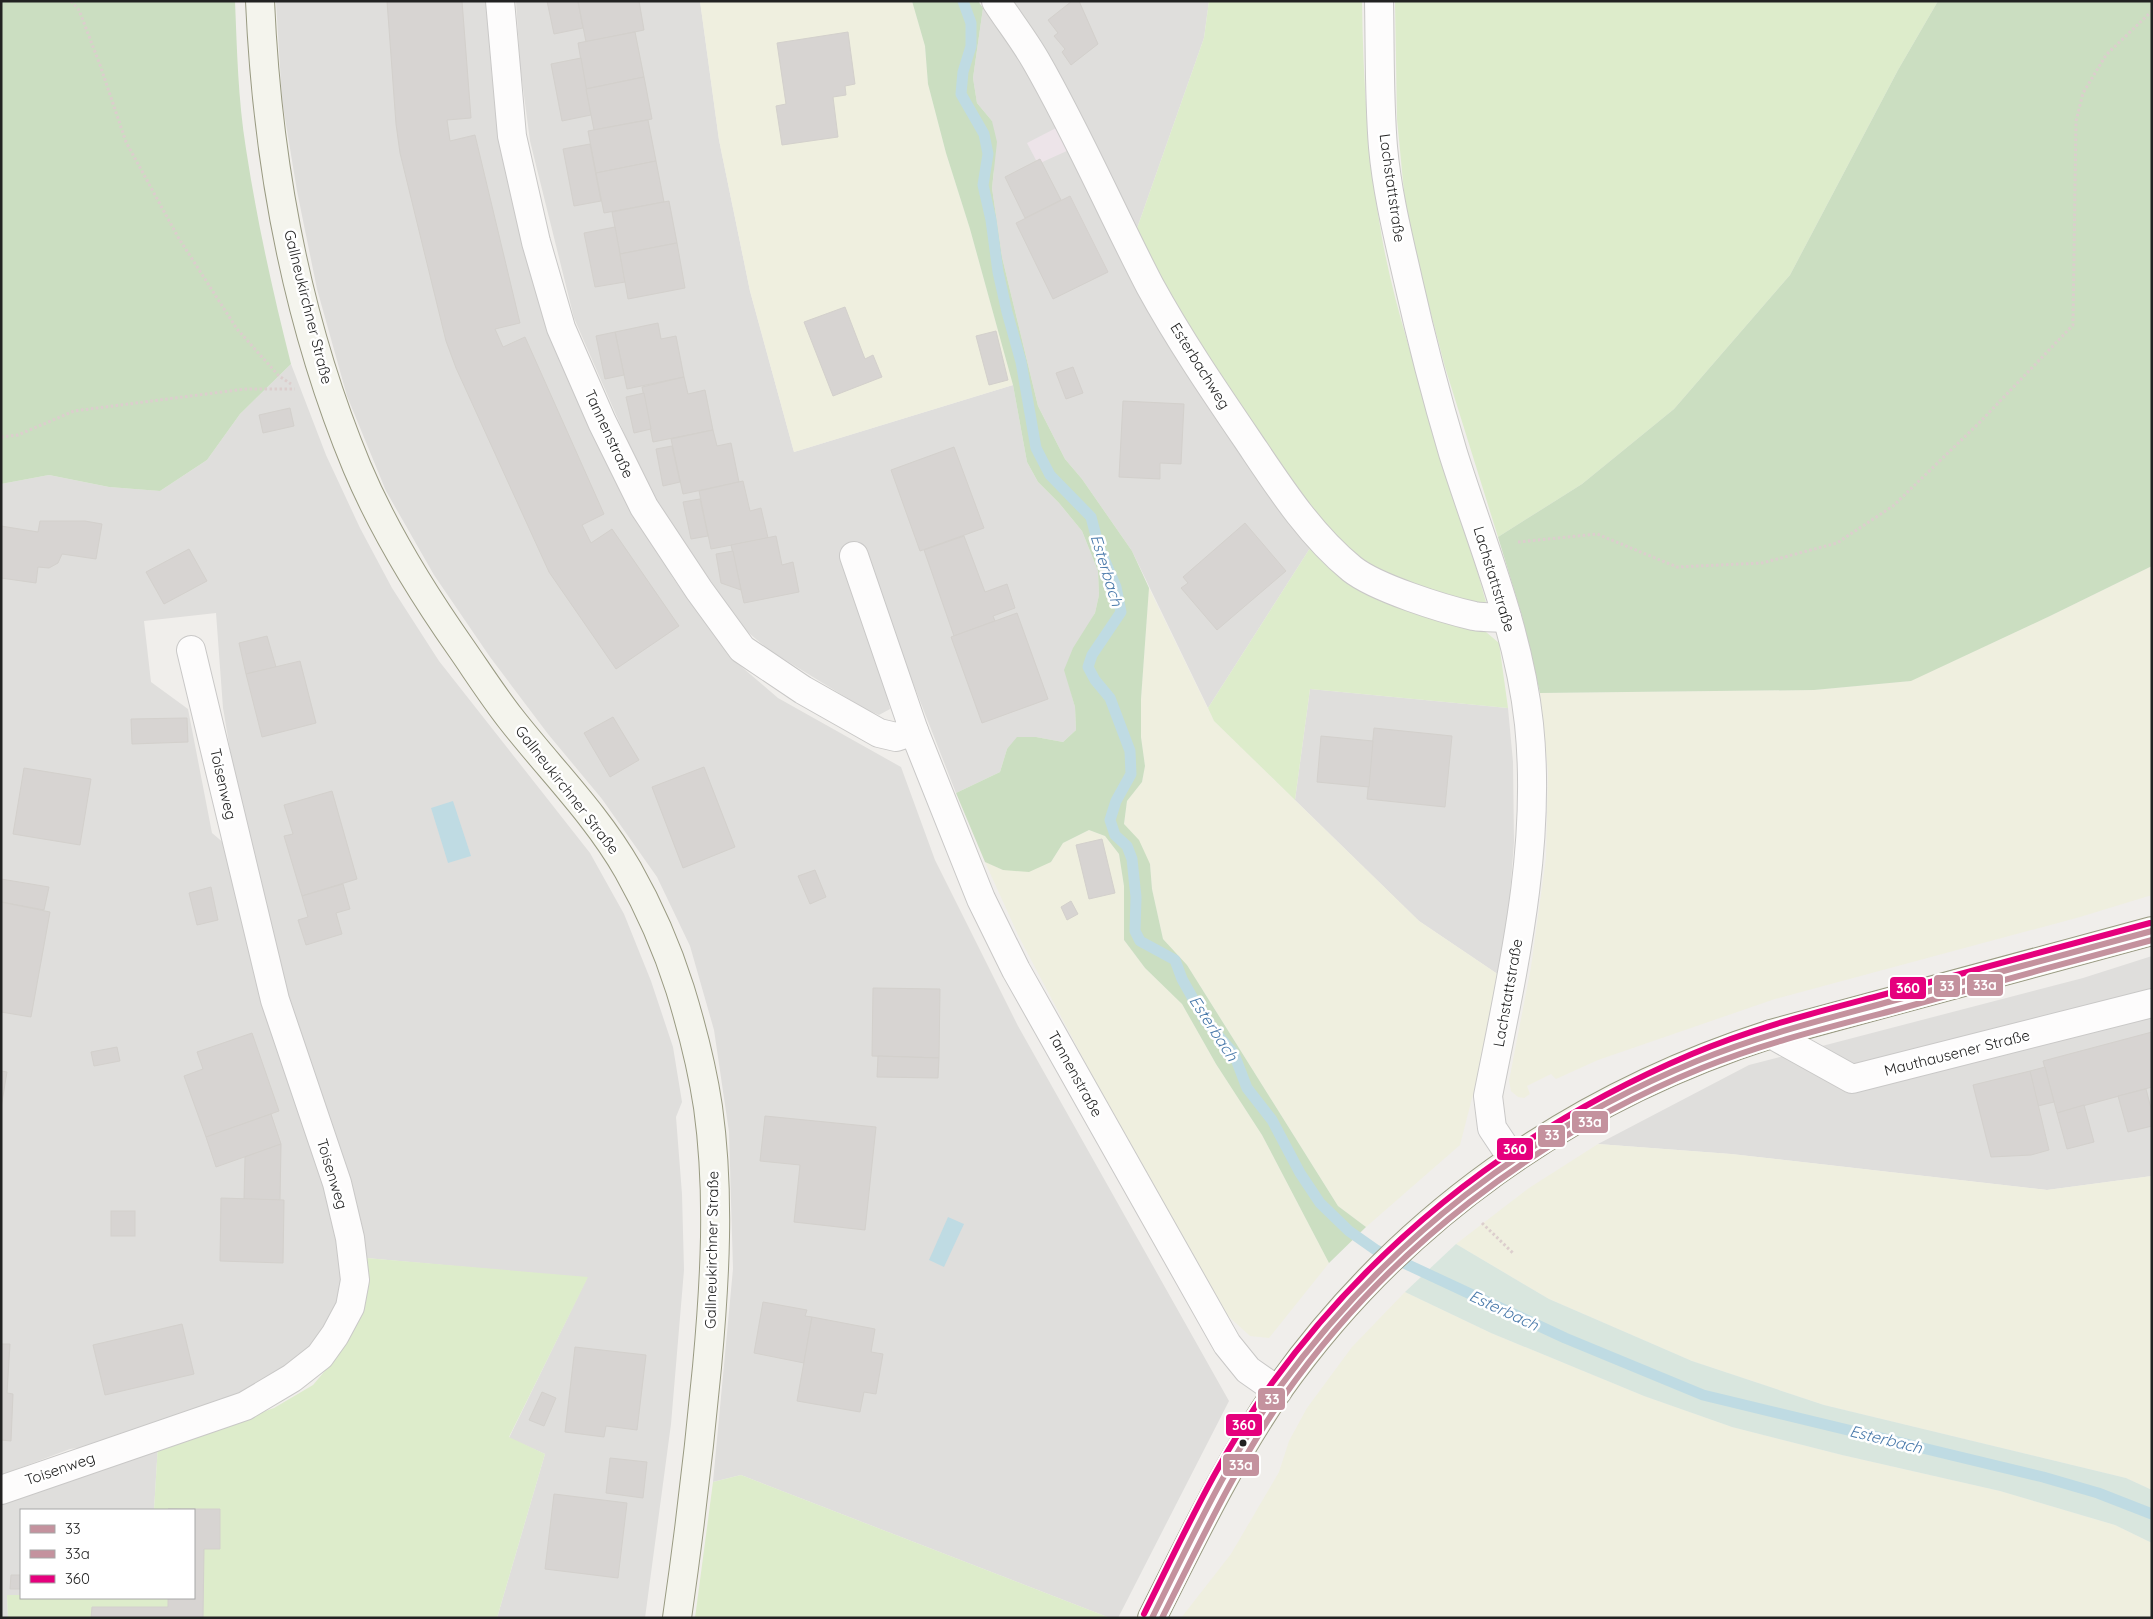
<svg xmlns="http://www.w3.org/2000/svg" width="2153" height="1619" font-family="Quicksand,sans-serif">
<rect width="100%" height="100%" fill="#f0eeeb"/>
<g fill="#dfdedc">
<path d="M276,1H486L492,78L508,171L533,284L566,375L615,480L673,578L730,657L778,698L901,767L935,860L1018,1026L1229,1401L1118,1618H1110L741,1475L713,1482L733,1269L729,1132L714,1030L690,946L657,877L602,799L548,734L490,657L434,575L386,491L347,396L317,289L297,191L282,100Z"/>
<path d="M516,1H700L719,140L750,291L794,452L1013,385L1027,462L1038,482L1059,503L1082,531L1098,571L1099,595L1095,613L1065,670L1075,707L1076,730L1063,742L1036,737L1007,749L1000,772L956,793L906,665L886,691L890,709L879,715L865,709L769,650L744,629L683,541L647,486L574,318L530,141L520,65Z"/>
<path d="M1012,1H1209L1204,38L1134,237Z"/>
<path d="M983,8L1025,68L1312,545L1208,708L1132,551L1082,479L1065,459L1038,406L1002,257L992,188L994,171L992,121L977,103L973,78Z"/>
<path d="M291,364L326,455L360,528L392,588L439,661L590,853L624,914L651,981L673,1047L682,1102L676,1117L682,1194L684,1270L671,1424L645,1618H497L545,1454L509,1438L587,1278L366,1258L351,1195L290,1015L235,779L223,708L216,613L144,621L151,682L188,709L212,833L225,844L333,1213L343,1271L340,1306L306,1354L243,1395L95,1446L70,1449L1,1475V484L49,475L109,487L160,491L207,460L240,414Z"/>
<path d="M1310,689L1508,708L1513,762L1514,842L1508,921L1499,975L1419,921L1295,800Z"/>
<path d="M2152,956V1176L2047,1190L1731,1154L1598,1144L1749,1065L2083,978Z"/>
<path d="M158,1444L154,1510H21V1595H7L8,1618H1V1505L32,1494L31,1487Z"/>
</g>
<path fill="#ede4e9" d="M1058,127L1069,150L1038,164L1027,143Z"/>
<g fill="#efefdf">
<path d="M700,1H912L925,46L928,84L946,153L970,229L1013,385L794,452L750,291L719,140Z"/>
<path d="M2152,566V895L2080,917L1775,999L1598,1060L1556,1079L1551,1074L1527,1086L1530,1094L1524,1098L1518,1097L1511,1091L1509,1081L1531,967L1546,858L1548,772L1540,693L1814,690L1910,681L2050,616Z"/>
<path d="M1149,588L1214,721L1419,921L1499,975L1478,1075L1460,1145L1366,1227L1338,1206L1187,965L1163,939L1152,889L1150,864L1124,824L1127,801L1142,782L1145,766L1141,737V699Z"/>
<path d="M1089,830L1105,836L1119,854L1124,886V940L1145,968L1182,1004L1216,1064L1262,1135L1329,1263L1269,1338L1250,1336L1228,1316L1103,1096L1019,937L985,862L1003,870L1051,862L1063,843Z"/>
<path d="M1598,1144L1731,1154L2047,1190L2152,1176V1490L2126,1478L1824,1405L1692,1361L1549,1299L1456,1244L1529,1188Z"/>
<path d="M1405,1292L1491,1333L1644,1396L1732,1427L1842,1455L2000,1491L2115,1525L2152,1543V1618H1181L1231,1554L1279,1472L1289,1441L1307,1408L1352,1347Z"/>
</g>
<g fill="#ddeccb">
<path d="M1209,1H1362C1363,81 1368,160 1382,238C1394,304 1415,368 1436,432C1454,489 1471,547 1487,606L1419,596L1332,544L1253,436L1134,237L1204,38Z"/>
<path d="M1395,1H1938L1898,70L1790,275L1674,409L1582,484L1498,537L1445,367L1407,223L1397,119Z"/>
<path d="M1312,545L1449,619L1486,632L1499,643L1508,708L1310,689L1295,800L1214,721L1208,708Z"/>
<path d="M366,1258L588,1277L509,1437L545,1454L497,1618H8L7,1595H21V1598H194V1510H154L158,1444L220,1427L274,1408L313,1385L340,1353L359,1318L369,1283Z"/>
<path d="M741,1475L1110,1618H695L713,1482Z"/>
</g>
<g fill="#cbdec1">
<path d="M1,1H235C237,50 238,100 246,149C257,221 273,293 291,364L240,414L207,460L160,491L109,487L49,475L1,484Z"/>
<path d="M912,1H978L983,8L973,78L977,103L992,121L997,142L992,188L1002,257L1038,406L1065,459L1082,479L1132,551L1149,588L1141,699V737L1145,766L1142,782L1127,801L1124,824L1139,840L1150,864L1152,889L1163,939L1187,965L1338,1206L1366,1227L1329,1263L1262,1135L1216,1064L1182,1004L1145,968L1124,940V886L1119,854L1105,836L1089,830L1063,843L1051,862L1029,872L1003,870L985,862L956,793L1000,772L1007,749L1017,737H1036L1063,742L1076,730L1075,707L1064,670L1073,648L1095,613L1099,595L1098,571L1082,531L1059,503L1038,482L1027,462L1013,385L970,229L946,153L928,84L925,46Z"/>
<path d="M1938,1H2152V566L2050,616L1911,681L1814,690L1540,693L1522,616L1498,537L1582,484L1674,409L1790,275L1898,70Z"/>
</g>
<path fill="#d9e6de" d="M1456,1244L1549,1299L1692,1361L1824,1405L2126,1478L2152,1490V1543L2115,1525L2000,1491L1842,1455L1732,1427L1644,1396L1491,1333L1405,1292Z"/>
<g fill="#bfdbe3">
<path d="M453,801L471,856L448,863L431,808Z"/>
<path d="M948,1217L964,1224L944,1267L929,1260Z"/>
</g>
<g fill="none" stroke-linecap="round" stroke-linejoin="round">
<path stroke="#bfdbe3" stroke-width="11" d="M963,1L971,23V46L963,72L961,94L984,134L988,154L983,185L991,220L998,272L1007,312L1021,362L1036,448L1050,475L1091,517L1099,547L1116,587L1121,612L1092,655L1088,667L1095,680L1110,698L1130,751L1131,774L1116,801L1110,820L1115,835L1127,846L1132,859L1136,897L1135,931L1140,941L1175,960L1182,979L1205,1020L1234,1054L1247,1088L1272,1120L1300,1173L1320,1203L1349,1231L1376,1250L1565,1338L1703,1395L2043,1477L2098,1493L2152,1514"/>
</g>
<g fill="#d7d4d2" stroke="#d3d0cc">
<path d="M387,1H462L471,118L447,120L450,141L475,135L520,323L495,329L503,347L525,337L604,514L582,525L591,543L612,529L679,626L616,669L549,572L456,368L446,341L400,153L396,124Z"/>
<path d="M547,1H578L583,28L554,34Z"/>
<path d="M578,1H639L644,30L586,42Z"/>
<path d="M1072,1H1079L1098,44L1071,65L1062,52L1065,49L1054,36L1058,33L1048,20Z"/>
<path d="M635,32L644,77L586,89L578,43Z"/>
<path d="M848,32L855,84L845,86L846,95L833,97L838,137L782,145L776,106L786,104L777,43Z"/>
<path d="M581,58L591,115L562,121L551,64Z"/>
<path d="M644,77L652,119L594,130L586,89Z"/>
<path d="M648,120L656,161L596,173L588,131Z"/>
<path d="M590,144L601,201L574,206L563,149Z"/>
<path d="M1040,159L1061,200L1025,218L1005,177Z"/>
<path d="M656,161L664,202L604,213L596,173Z"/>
<path d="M1070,196L1108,272L1053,299L1016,223Z"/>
<path d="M669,201L677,243L620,254L612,212Z"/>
<path d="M615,227L625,282L595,287L584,233Z"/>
<path d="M677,243L685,288L628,299L620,254Z"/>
<path d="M845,307L865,359L873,355L882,377L833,396L804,322Z"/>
<path d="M658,323L661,339L676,336L684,377L627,389L615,332Z"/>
<path d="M996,331L1008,380L989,385L976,336Z"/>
<path d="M615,332L624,375L605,379L596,336Z"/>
<path d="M1073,367L1083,393L1066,399L1056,373Z"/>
<path d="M684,377L688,394L705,390L713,430L653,442L642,387Z"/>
<path d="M644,393L651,429L634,433L626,397Z"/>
<path d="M1123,401L1184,404L1181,464L1160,463V479L1119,477Z"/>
<path d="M290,408L294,426L263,433L259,415Z"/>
<path d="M713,430L717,446L731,443L739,482L683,494L671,439Z"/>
<path d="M672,446L680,482L663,486L656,449Z"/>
<path d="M954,447L984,528L920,551L891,470Z"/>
<path d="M743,481L750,511L761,508L768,538L711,549L699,491Z"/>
<path d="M700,499L708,536L691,539L683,502Z"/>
<path d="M40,521H85L102,524L96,559L62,554L58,563L49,568L38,567L36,583L1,578V526L38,532Z"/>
<path d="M1245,523L1286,571L1217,630L1181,588L1188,583L1183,577Z"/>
<path d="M776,536L782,565L793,562L799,592L744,603L731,545Z"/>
<path d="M964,536L985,592L1007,584L1015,608L993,616L995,621L954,636L924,550Z"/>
<path d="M189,549L207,581L164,604L146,572Z"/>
<path d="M733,551L741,590L721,583L716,554Z"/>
<path d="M1017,613L1048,699L982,723L951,637Z"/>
<path d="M267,636L276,667L246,674L239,643Z"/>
<path d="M300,661L316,723L262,737L246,674Z"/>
<path d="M613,717L639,760L610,777L584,733Z"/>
<path d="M187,718L188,742L132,744L131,719Z"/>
<path d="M1374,728L1452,736L1445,807L1367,799Z"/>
<path d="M1321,736L1373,741L1369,787L1317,782Z"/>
<path d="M704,767L735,847L683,868L652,787Z"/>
<path d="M24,768L91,779L80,845L13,834Z"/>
<path d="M332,791L357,879L302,896L284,836L293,834L284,805Z"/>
<path d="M1102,839L1115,893L1089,899L1076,845Z"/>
<path d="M815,870L826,897L810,904L798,876Z"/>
<path d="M1,879L49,887L44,910L1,902Z"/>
<path d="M343,884L350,909L336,913L342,934L306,945L298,920L308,917L302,896Z"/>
<path d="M211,887L218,920L197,925L189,893Z"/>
<path d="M1071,901L1078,914L1067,920L1061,907Z"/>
<path d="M1,902L50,912L31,1017L1,1012Z"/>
<path d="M873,988L940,989L939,1058L872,1056Z"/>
<path d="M2152,1032V1087L2057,1113L2043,1061Z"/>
<path d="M252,1033L279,1111L206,1137L184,1076L203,1069L197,1052Z"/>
<path d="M117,1047L120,1061L94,1066L91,1052Z"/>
<path d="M878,1056L939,1058L938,1078L877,1077Z"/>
<path d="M2045,1067L2054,1102L2038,1106L2030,1071Z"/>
<path d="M1,1071L7,1072L1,1108Z"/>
<path d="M2030,1071L2049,1150L2031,1155L1991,1157L1973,1085Z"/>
<path d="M2146,1089L2152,1112V1126L2128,1132L2118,1096Z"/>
<path d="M2084,1105L2094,1142L2067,1149L2057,1113Z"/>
<path d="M271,1114L281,1144L216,1167L206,1137Z"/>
<path d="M765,1116L876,1127L865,1230L794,1222L800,1165L760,1161Z"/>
<path d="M281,1144L280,1200L244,1199L245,1157Z"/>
<path d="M221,1198L284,1200L283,1263L220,1261Z"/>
<rect x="111" y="1211" width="24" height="25"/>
<path d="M763,1302L807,1310L805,1316L812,1317L804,1363L754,1353Z"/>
<path d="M812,1317L875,1329L871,1352L883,1354L876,1394L864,1392L860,1412L797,1401Z"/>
<path d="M182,1324L194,1374L105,1395L93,1345Z"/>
<path d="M1,1344H10L7,1393L13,1394L11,1441L1,1440Z"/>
<path d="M575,1347L646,1355L637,1430L606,1426L604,1437L565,1432Z"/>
<path d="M542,1392L556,1398L544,1426L529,1420Z"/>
<path d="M610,1458L647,1462L643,1498L606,1493Z"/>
<path d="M554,1494L627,1503L618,1578L545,1569Z"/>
<path d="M168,1509H220V1549H204L203,1618H91L92,1607H168V1598H194V1510Z"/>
<path d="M11,1575H21V1589H10Z"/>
</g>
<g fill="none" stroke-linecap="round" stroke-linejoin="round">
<g stroke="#c9c8c7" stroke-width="30">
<g id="street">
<path d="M500,1L512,136L536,242L561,328L602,422L644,507L699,590L742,649L803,690L879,733L896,737L914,731"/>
<path d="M996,1C1009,21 1024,40 1036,61C1078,134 1111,211 1150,286C1179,339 1213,389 1247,439C1278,485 1309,534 1352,569C1376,588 1443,609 1474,616C1485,618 1496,617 1507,618"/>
<path d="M1379,1C1380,50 1379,99 1383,147C1387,192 1398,236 1408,280C1421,338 1436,396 1453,453C1481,542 1519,630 1529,724C1542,849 1512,974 1488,1096L1492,1128L1512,1158"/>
<path d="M854,556L914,731L981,899L1016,970L1227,1344L1248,1370L1278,1391"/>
<path d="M1771,1034L1852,1079L2152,1003"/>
<path d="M1,1490L245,1406L292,1378L320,1356L335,1335L350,1307L355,1280L350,1238L337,1183L275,1000L191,650"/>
</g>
</g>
<g stroke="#999a82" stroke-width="30">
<g id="secondary">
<path d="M260,1C267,160 296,320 357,467C384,531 421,591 461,648C477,671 493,696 511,719C550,769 596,814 628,870C649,907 667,948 680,989C692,1028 702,1067 708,1107C720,1193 715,1281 707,1367C699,1451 689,1535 677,1618"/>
<path d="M1152,1618C1191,1541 1229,1461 1278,1390C1400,1218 1571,1098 1771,1034L2152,931"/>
</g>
</g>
<g stroke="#dccecd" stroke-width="3" stroke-dasharray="2.5 2.5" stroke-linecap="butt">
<path d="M71,1L79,10L100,65L126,142L178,237L237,329L279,376L291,384"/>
<path d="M1,437L18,435L74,411L245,389H295"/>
<path d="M1518,542L1597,534L1677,567L1762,563L1837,543L1893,506L1979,423L2073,325L2076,121L2083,93L2106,55L2152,11"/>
<path d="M1482,1223L1513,1253"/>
</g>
<use href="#street" stroke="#fdfcfc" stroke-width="28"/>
<use href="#secondary" stroke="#f4f4ed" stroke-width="28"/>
<g stroke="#fff" stroke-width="10">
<path id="bus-1" d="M1152,1618C1191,1540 1228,1459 1279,1388C1387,1241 1528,1130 1697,1061C1760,1035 1826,1019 1892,1001C1979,978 2065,954 2152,931"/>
</g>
<g stroke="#fff" stroke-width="10">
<path id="bus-2" d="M1162,1618C1200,1543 1236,1465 1284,1396C1387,1250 1536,1135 1702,1068C1764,1043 1830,1027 1895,1010C1981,986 2066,963 2152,940"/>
</g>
<g stroke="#fff" stroke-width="10">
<path id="bus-3" d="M1144,1614C1183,1536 1220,1454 1272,1383C1381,1234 1522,1126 1692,1054C1753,1028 1818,1012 1882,995C1972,971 2061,947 2150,923"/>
</g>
<use href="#bus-1" stroke="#c4929e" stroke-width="6"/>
<use href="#bus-2" stroke="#c4929e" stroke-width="6"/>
<use href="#bus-3" stroke="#e5007d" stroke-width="6"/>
</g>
<circle fill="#222" stroke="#fff" stroke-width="2" cx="1243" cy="1443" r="4.5"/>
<g text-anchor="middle" stroke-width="5" stroke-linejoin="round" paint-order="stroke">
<g font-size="15" fill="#222" stroke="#fff">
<text transform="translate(1392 188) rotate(82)" y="5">Lachstattstraße</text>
<text transform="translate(308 307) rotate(76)" y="5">Gallneukirchner Straße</text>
<text transform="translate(1200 366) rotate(58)" y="5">Esterbachweg</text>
<text transform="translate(609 434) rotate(65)" y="5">Tannenstraße</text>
<text transform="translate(1494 579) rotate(73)" y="5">Lachstattstraße</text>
<text transform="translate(223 784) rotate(77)" y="5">Toisenweg</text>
<text transform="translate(567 790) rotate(52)" y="5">Gallneukirchner Straße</text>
<text transform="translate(1508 993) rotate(-80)" y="5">Lachstattstraße</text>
<text transform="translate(1957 1053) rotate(-14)" y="5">Mauthausener Straße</text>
<text transform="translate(1075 1074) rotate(61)" y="5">Tannenstraße</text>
<text transform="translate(332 1174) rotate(73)" y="5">Toisenweg</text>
<text transform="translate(712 1250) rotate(-89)" y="5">Gallneukirchner Straße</text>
<text transform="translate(60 1469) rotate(-19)" y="5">Toisenweg</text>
</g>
<g font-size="16" font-style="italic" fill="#4a7aab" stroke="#fff">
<text transform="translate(1107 570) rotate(73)" y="6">Esterbach</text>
<text transform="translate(1214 1028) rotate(57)" y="6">Esterbach</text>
<text transform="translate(1504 1310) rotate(25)" y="6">Esterbach</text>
<text transform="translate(1886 1439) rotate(14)" y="6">Esterbach</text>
</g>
</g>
<g stroke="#fff" stroke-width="2">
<rect x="1966" y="973" width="38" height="24" rx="5" fill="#c4929e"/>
<rect x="1933" y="974" width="28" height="24" rx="5" fill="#c4929e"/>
<rect x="1889" y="976" width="38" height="24" rx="5" fill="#e5007d"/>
<rect x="1571" y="1110" width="38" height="24" rx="5" fill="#c4929e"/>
<rect x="1537" y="1124" width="29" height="24" rx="5" fill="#c4929e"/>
<rect x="1496" y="1137" width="38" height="24" rx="5" fill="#e5007d"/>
<rect x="1257" y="1387" width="29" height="24" rx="5" fill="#c4929e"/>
<rect x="1225" y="1413" width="38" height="24" rx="5" fill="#e5007d"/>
<rect x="1222" y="1453" width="38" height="24" rx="5" fill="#c4929e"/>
</g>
<g font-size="14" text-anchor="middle" font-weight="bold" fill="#fff">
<text x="1985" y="990">33a</text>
<text x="1947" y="991">33</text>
<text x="1908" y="993">360</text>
<text x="1590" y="1127">33a</text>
<text x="1552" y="1140">33</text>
<text x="1515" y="1154">360</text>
<text x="1272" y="1404">33</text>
<text x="1244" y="1430">360</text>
<text x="1241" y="1470">33a</text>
</g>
<rect width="2153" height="1619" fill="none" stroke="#222222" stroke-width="5"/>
<rect x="20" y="1509" width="175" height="90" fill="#ffffff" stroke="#a7a7a7"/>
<rect x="30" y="1525" width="25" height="8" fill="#c4929e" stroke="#a7a7a7"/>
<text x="65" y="1534" font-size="15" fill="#222222">33</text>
<rect x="30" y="1550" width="25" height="8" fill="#c4929e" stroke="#a7a7a7"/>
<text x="65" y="1559" font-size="15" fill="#222222">33a</text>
<rect x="30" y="1575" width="25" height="8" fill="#e5007d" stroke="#a7a7a7"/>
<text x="65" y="1584" font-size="15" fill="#222222">360</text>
</svg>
